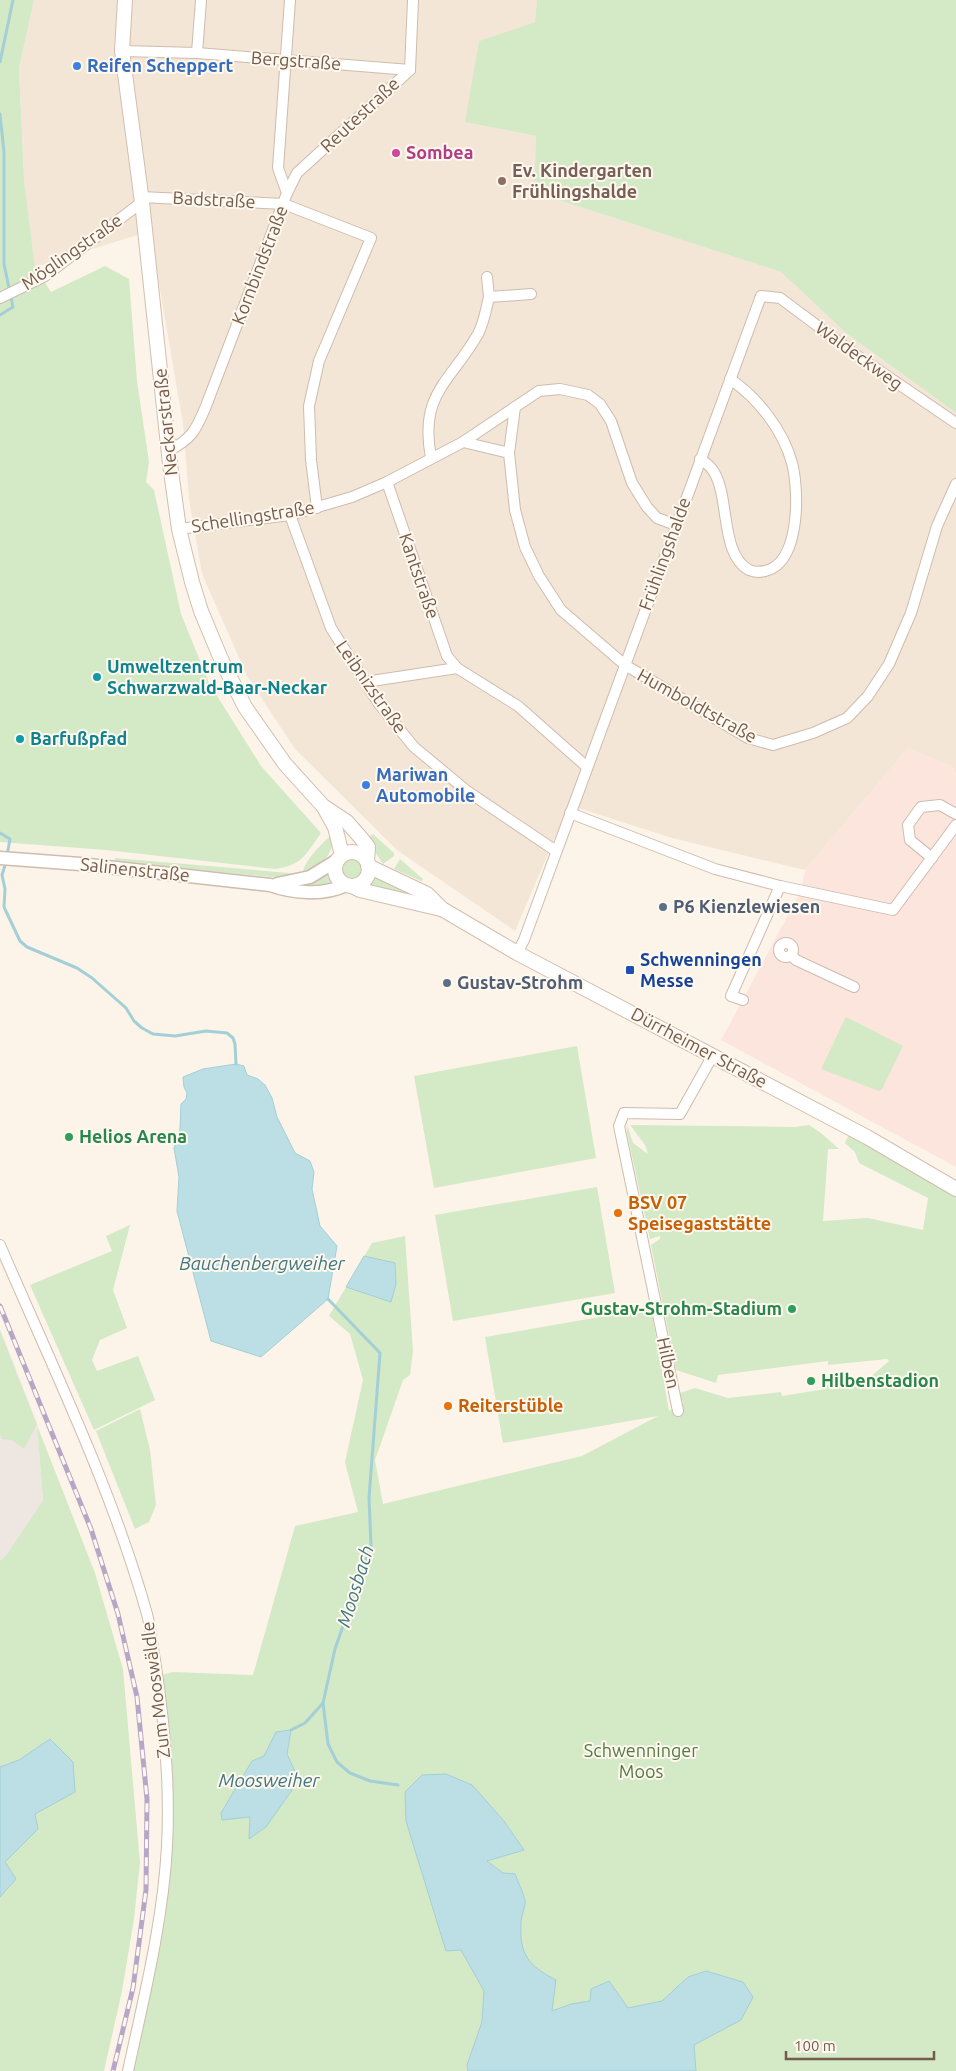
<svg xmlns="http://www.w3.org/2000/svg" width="956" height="2071" font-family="Ubuntu,sans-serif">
<rect width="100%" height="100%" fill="#fcf4e8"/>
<path fill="#f3e6d6" d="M34,0H537L535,22L479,41L466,122L536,136L534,192L781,272L846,333L956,413V775L953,767L908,748L805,870L672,838L569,805L515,931L397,850L295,749L247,676L202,574L189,499L183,424L150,231L35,267L24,179L19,68Z"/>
<path fill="#fce5dc" d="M908,748L953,767L956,775V1167L721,1040L801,891L805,870Z"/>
<path fill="#ede6e1" d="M0,1329L37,1423L43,1502L7,1554L0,1561Z"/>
<g fill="#d4e9c6">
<path d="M0,0H34L19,68L24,179L35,267L51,292L105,266L129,279L137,381L149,462L146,482L154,490L181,614L209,683L261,766L321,833C306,854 303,865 275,869L106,850L0,842Z"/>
<path d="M537,0H956V413L846,333L781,272L534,192L536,136L465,122L479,41L535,22Z"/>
<path d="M334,833C333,856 322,865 303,875C301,863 325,840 334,833Z"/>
<path d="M373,834L394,853V856L383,864L368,841L370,836Z"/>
<path d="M115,858L290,873L296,877L281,878L127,863L115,861Z"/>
<path d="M400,859L423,879V880L421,881L394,869Z"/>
<circle cx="352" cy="869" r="10"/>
<path d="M330,869L331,876L336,883L306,885V881Z"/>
<path d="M374,874L413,895L364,887Z"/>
<path d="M846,1017L903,1046L882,1089L879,1091L821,1069Z"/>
<path d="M577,1046L596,1158L434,1188L414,1076Z"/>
<path d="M627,1124L633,1143L648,1154L645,1145L630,1125L795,1127L809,1125L821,1133L839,1149H828L823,1221L868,1218L923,1230L928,1198L859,1163L855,1152L845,1143L849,1134L956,1196V2071H131L159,1954L171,1857L173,1804L162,1675L173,1672L253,1675L295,1526L358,1512L345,1462L363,1380L350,1334L329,1316L372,1243L405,1236L413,1351L410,1375L403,1380L375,1460L383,1504L582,1456L658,1416L503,1443L485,1337L651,1308L669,1411L683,1403L680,1393L695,1388L728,1398L781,1392L782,1396L826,1389V1385L868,1379L889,1361L887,1359L828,1365V1361L718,1375L716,1383L676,1370L651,1245L660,1239V1236L650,1239L627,1133Z"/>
<path d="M597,1187L615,1293L453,1321L435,1215Z"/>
<path d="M130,1225L113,1290L127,1328L100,1340L92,1360L97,1371L138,1356L155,1400L94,1430L30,1285L112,1251L106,1236Z"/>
<path d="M0,1331L95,1573L123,1669L140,1863L134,1919L122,1991L104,2071H0V1561L7,1554L43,1501L37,1424L24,1449L12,1440L2,1439L0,1435Z"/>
<path d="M140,1409L150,1450L156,1505L149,1522L135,1529L96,1431Z"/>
</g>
<g fill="#bcdfe5" stroke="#a3cfd7">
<path d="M236,1064L244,1066L247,1075L258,1079L265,1085L272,1098L277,1117L295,1153L310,1161L314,1172L312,1189L320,1226L337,1246L328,1299L261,1357L211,1341L177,1211L179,1177L174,1148L180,1129L181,1104L186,1099L187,1093L184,1087L183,1077L203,1069Z"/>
<path d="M364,1256L395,1263L396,1284L391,1302L346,1287Z"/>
<path d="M291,1730L287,1754L299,1780L266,1827L249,1839L250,1817L222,1820L221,1813L252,1761L264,1756L276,1732Z"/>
<path d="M50,1739L73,1762L75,1792L35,1814L38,1829L5,1862L16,1879L0,1897V1767L19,1760Z"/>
<path d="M446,1774L472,1785L504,1821L524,1850L487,1861L503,1873L515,1874C518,1882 523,1892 525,1900C526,1907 521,1915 521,1923C519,1955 529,1966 556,1980L552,2011L571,2004L590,2001L591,1989L609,1981L628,2008L662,2001L688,1977L706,1971L743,1982L753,1997L741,2020L694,2045L696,2071H468L467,2065L482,2022L484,1991L461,1950L446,1951L406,1821L405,1792L422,1775Z"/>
</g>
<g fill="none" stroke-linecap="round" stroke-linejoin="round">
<g stroke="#a3cfd7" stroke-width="3">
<path d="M0,62L13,0"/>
<path d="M0,114L4,152V264L13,307L0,315"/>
<path d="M0,833L10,839L7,856"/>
<path d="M6,862L2,875L5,889L4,907L20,941L27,947L77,968L92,978L126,1008L134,1021L142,1028L153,1034L175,1036L206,1031L227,1033L233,1038L235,1044L236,1064"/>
<path d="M328,1299L380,1353L369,1498L371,1545L335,1649L323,1703L328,1744L337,1762L350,1773L370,1781L398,1785"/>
<path d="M291,1730L305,1723L323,1703"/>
</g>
<g stroke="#cebcae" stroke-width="12">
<g id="minor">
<path d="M122,51L197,53L410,70"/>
<path d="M197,53L201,0"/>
<path d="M287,193L278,168L290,0"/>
<path d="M141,197L284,204L371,238L319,361L309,406L311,460L317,508"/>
<path d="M487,277L489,297"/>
<path d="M0,298L45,276L142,202"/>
<path d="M463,442L509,453L515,407"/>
<path d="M168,451C192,439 196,430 206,406L287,193L297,173L410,70L413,0"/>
<path d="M509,453L515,510L525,547L539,576L561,610L625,665L748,738L773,745L813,733L847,718L868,696L889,664L911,613L937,526L956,484"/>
<path d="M431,458C419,393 450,383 478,334C484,323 486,309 489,297L531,294"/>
<path d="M700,459C705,462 711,467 714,472C730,499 720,554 749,570C756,573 764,572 771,569C800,555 799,490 792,463C783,430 758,398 730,379"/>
<path d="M387,482L447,656L457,668L518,706L587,767"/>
<path d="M290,515L331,628L379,704L414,747L467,791L556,851"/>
<path d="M179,529L290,515L352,497L387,482L463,442L539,391L560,389L588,395L600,404L611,421L632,483L647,507L657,518L676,525"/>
<path d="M365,682L457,668"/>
<path d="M570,813L715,869L780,886L731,996L743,1000"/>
<path d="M932,858L910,840L908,825L921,807L940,805L956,814"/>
<path d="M780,886L893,910L956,825"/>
<circle cx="786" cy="950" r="7"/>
<path d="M517,953L524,940L761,296L780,298L862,359L956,423"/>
<path d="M791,955L796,960L854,987"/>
<path d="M0,1245C52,1366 111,1486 147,1614C151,1629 152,1645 155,1660C164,1718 170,1788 167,1846C163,1922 144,1997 128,2071"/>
<path d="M678,1411L619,1126L624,1113L680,1114L713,1055"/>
</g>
</g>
<g stroke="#cebcae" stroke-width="15">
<g id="tertiary">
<path d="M0,858L80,864L270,885C293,893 323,896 346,885"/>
<path d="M277,884L310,877L336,861"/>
</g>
</g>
<g stroke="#d2beae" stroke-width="16">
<g id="secondary">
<path d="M125,0L122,51L142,202L170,464L179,529L192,582L201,611L221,659L245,707L285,764L323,806L347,822L361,838L368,847L367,861"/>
<path d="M325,809L335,827L342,855"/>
<circle cx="352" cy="869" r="17"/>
<path d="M368,866L427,894L442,909L517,953L867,1137L956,1189"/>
<path d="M352,886L360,890L441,909"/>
</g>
</g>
<use href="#minor" stroke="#fff" stroke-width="10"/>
<use href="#tertiary" stroke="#fff" stroke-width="12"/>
<use href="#secondary" stroke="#fff" stroke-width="14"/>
<g stroke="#b7a6c6" stroke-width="5">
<path id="rail" d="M0,1306L91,1529L118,1614L137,1697L147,1799L146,1890L133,1988L113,2071"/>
</g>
<use href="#rail" stroke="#fef8ee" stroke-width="3" stroke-dasharray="9" stroke-linecap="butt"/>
</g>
<g fill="#3f7fe0" stroke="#fef8ee" stroke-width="2">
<circle cx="77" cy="66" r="5"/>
<circle cx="366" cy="785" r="5"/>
</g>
<circle fill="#d1479c" stroke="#fef8ee" stroke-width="2" cx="396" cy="153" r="5"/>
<circle fill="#8d6e63" stroke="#fef8ee" stroke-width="2" cx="502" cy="181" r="5"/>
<g fill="#0f9aa8" stroke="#fef8ee" stroke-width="2">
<circle cx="97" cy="677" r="5"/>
<circle cx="20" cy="739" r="5"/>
</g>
<g fill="#5c6f8a" stroke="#fef8ee" stroke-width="2">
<circle cx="663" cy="907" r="5"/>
<circle cx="447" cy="983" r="5"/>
</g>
<rect fill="#1a4fb4" stroke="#fef8ee" stroke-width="2" x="625" y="965" width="10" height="10" rx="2.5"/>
<g fill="#2e9e5b" stroke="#fef8ee" stroke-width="2">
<circle cx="69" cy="1137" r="5"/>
<circle cx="792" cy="1309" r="5"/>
<circle cx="811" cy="1381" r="5"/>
</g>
<g fill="#e8710a" stroke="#fef8ee" stroke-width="2">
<circle cx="618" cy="1213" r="5"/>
<circle cx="448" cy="1406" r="5"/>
</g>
<g text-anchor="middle" stroke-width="4" stroke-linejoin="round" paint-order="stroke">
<g font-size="18" fill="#755b4c" stroke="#fef8ee">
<text transform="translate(296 61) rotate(4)" y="6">Bergstraße</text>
<text transform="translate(360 115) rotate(-43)" y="6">Reutestraße</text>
<text transform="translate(214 200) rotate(3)" y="6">Badstraße</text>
<text transform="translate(72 252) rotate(-35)" y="6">Möglingstraße</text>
<text transform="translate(260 265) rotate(-69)" y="6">Kornbindstraße</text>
<text transform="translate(859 356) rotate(36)" y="6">Waldeckweg</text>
<text transform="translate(166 422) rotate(-96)" y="6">Neckarstraße</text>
<text transform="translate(253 517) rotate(-9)" y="6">Schellingstraße</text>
<text transform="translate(665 554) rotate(-70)" y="6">Frühlingshalde</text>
<text transform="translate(419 576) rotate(71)" y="6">Kantstraße</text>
<text transform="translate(371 687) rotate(55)" y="6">Leibnizstraße</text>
<text transform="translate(697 706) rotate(29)" y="6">Humboldtstraße</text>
<text transform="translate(135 870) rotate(6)" y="6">Salinenstraße</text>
<text transform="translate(699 1048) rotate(28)" y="6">Dürrheimer Straße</text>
<text transform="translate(668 1363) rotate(78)" y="6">Hilben</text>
<text transform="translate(156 1690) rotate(-97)" y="6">Zum Mooswäldle</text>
</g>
<g font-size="18" font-weight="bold" fill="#366cbe" stroke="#fef8ee" text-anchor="start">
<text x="87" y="72">Reifen Scheppert</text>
<text x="376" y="781">Mariwan<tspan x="376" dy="21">Automobile</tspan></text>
</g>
<g font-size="18" font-weight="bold" fill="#b23c85" stroke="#fef8ee" text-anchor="start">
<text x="406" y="159">Sombea</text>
</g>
<g font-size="18" font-weight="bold" fill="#785e54" stroke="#fef8ee" text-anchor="start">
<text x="512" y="177">Ev. Kindergarten<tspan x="512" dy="21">Frühlingshalde</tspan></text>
</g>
<g font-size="18" font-weight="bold" fill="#0d838f" stroke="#fef8ee" text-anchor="start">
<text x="107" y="673">Umweltzentrum<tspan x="107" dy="21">Schwarzwald-Baar-Neckar</tspan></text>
<text x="30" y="745">Barfußpfad</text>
</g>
<g font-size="18" font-weight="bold" fill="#4e5e75" stroke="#fef8ee" text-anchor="start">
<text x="673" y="913">P6 Kienzlewiesen</text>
<text x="457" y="989">Gustav-Strohm</text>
</g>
<g font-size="18" font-weight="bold" fill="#164399" stroke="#fef8ee" text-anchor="start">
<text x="640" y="966">Schwenningen<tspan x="640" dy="21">Messe</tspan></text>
</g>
<g font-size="18" font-weight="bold" fill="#27864d" stroke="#fef8ee" text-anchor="start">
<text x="79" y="1143">Helios Arena</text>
<text x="782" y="1315" text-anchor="end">Gustav-Strohm-Stadium</text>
<text x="821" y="1387">Hilbenstadion</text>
</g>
<g font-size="18" font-weight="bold" fill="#c56008" stroke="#fef8ee" text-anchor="start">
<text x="628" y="1209">BSV 07<tspan x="628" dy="21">Speisegaststätte</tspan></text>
<text x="458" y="1412">Reiterstüble</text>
</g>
<g font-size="18" fill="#547a44" stroke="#fef8ee">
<text x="641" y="1757">Schwenninger<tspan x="641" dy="21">Moos</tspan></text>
</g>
<g font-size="19" font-style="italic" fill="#437781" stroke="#fef8ee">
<text x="262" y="1270">Bauchenbergweiher</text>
<text transform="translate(355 1586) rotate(-73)" y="7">Moosbach</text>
<text x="269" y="1787">Moosweiher</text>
</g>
</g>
<path d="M786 2051v8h148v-8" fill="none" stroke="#755b4c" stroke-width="2.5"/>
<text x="794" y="2051" font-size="15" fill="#755b4c" stroke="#fef8ee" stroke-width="4" paint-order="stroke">100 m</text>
</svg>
